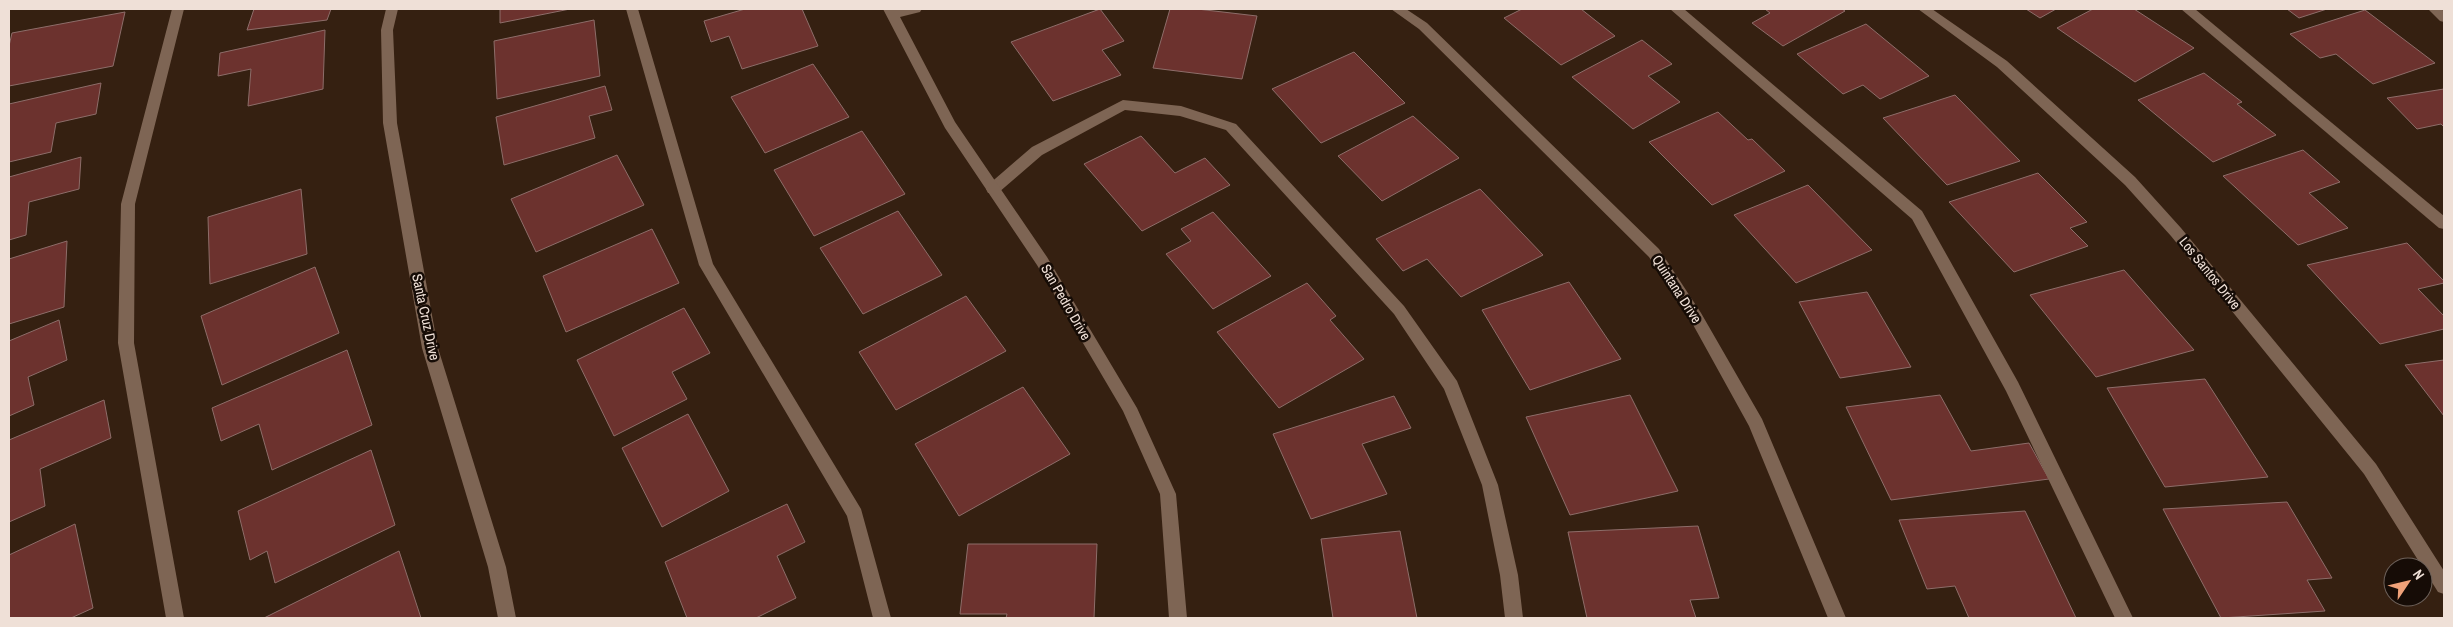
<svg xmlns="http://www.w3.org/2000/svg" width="2453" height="627" font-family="'Archivo Narrow',sans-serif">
<rect width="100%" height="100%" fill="#352011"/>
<g fill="#6c322e" stroke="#8d6d69">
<path d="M254,9H331L327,20L247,30Z"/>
<path d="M500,9H570L500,23Z"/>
<path d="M745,9H802L818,46L742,69L729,36L711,42L704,21Z"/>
<path d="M1100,9L1124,41L1102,50L1121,75L1053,101L1011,42Z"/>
<path d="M1170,9H1197L1257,16L1242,79L1153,68Z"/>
<path d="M1522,9H1581L1615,36L1561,65L1504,18Z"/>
<path d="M1765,9H1842L1845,11L1783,46L1752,23L1770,13Z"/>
<path d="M2026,9H2056L2040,18Z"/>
<path d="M2093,9H2134L2194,48L2135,82L2057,28Z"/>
<path d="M2287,9H2327L2299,18Z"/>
<path d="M2365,10L2435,63L2373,84L2336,54L2320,58L2290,34Z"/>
<path d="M125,12L113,66L9,86V46L12,33Z"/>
<path d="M594,20L600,76L497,99L494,41Z"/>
<path d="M1866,24L1929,76L1880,99L1863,85L1843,94L1797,54Z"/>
<path d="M325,30L323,89L248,106L251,69L218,76L220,53Z"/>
<path d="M1642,40L1672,64L1648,76L1680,102L1633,129L1572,77Z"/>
<path d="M1354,52L1405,103L1321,143L1272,89Z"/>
<path d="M813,64L849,117L765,153L731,97Z"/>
<path d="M2204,73L2242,102L2237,104L2276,135L2213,162L2138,100Z"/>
<path d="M101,83L96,114L56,123L51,152L9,162V104Z"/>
<path d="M605,86L612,110L589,116L595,138L504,165L496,117Z"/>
<path d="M2444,89V127L2441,124L2417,129L2387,98Z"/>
<path d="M1955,95L2020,161L1947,185L1883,118Z"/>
<path d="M1718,112L1748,140L1752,139L1785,171L1712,205L1649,142Z"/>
<path d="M1413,116L1459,158L1382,201L1338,156Z"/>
<path d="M862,131L905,194L814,236L774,170Z"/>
<path d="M1141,136L1175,173L1205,158L1230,185L1142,231L1084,164Z"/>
<path d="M2303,150L2340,182L2309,193L2348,228L2298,245L2223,176Z"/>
<path d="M617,155L644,205L536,252L511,199Z"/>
<path d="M81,157L79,189L29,202L26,235L9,240V177Z"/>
<path d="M2038,173L2087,222L2070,228L2088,246L2014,272L1949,202Z"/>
<path d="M1808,185L1872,250L1796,283L1734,215Z"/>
<path d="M301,189L307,254L210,284L208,217Z"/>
<path d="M1480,189L1543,255L1461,297L1427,259L1403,271L1376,239Z"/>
<path d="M898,211L942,275L863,314L820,248Z"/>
<path d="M1213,212L1271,276L1213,309L1166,254L1191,241L1181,229Z"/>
<path d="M652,229L679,283L566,332L543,276Z"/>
<path d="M67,241L64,307L9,324V259Z"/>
<path d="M2407,243L2444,281V283L2418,289L2444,316V329L2380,344L2307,265Z"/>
<path d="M315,267L339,333L222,385L201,316Z"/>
<path d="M2124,270L2194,350L2096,377L2030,295Z"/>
<path d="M1569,282L1621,359L1530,390L1482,310Z"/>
<path d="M1307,283L1336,316L1330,320L1364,359L1279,408L1217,332Z"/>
<path d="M1867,292L1911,367L1840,378L1799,302Z"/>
<path d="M966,296L1006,351L896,410L859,352Z"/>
<path d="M684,308L710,353L672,372L687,399L614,436L577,360Z"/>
<path d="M59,320L67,360L28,377L34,405L9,416V341Z"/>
<path d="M347,350L372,425L272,470L259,424L221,441L212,408Z"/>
<path d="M2444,360V416L2405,365Z"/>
<path d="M2205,379L2268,477L2165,487L2107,388Z"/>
<path d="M1023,387L1070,454L959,516L915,444Z"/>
<path d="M1630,395L1678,491L1570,515L1526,417Z"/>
<path d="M1940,395L1971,451L2029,443L2049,479L1891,500L1846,407Z"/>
<path d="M1394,396L1411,428L1362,444L1387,494L1311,519L1273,434Z"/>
<path d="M104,400L111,438L40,469L45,506L9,522V440Z"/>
<path d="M688,414L729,491L662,527L622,448Z"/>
<path d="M371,450L395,525L275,583L267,551L250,560L238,511Z"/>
<path d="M2287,502L2332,578L2307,580L2325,611L2221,618L2163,509Z"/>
<path d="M787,504L805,542L777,556L796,598L756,618H687L665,562Z"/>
<path d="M2025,511L2076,618H1969L1955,586L1927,589L1899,520Z"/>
<path d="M75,524L93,608L71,618H9V555Z"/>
<path d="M1698,526L1719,598L1690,600L1696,618H1587L1568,532Z"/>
<path d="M1400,531L1417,618H1333L1321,539Z"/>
<path d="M968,544H1097L1094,618H1006L1007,614H960Z"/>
<path d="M399,551L421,618H264Z"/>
</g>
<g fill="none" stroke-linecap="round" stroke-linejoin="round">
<g fill="#7e6554" fill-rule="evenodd">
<path d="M172,9H184L135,204L134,343L184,618H166L118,343L121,204Z"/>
<path d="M626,9H638L713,264L861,509L891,618H873L847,516L699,265Z"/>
<path d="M1670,9H1684L1922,211L2018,382L2133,618H2115L2006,391L1912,219Z"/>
<path d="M2181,9H2195L2444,216V229L2439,228Z"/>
<path d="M1123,100L1181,106L1236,124L1404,306L1457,381L1498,485L1518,575L1523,618H1505L1500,575L1482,485L1444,389L1394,314L1226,130L1180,116L1125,110L1042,155L998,193H988L986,189L988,185L1032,147Z"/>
</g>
<g fill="#7e6554" fill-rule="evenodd">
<path d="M386,9H398L393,30L397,123L438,348L506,567L516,618H498L488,567L422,348L383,123L381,30Z"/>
<path d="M883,9H922L920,12L900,17L955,122L1047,257L1137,408L1176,494L1187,618H1169L1160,494L1123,411L1037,265L945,128Z"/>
<path d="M1391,9H1406L1427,23L1659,249L1701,313L1762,419L1846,618H1828L1749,426L1691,321L1649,257L1419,29Z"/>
<path d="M1918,9H1932L2007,61L2135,177L2181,228L2376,464L2444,571V594L2438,592L2364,474L2171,236L2125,185L1997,67Z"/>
<path d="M2428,9H2441L2444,11V22L2440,21Z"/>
</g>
</g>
<g text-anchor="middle" stroke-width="5" stroke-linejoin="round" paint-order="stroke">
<g font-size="14" fill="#efe0d7" stroke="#160c06">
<text transform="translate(2210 273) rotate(51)" y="5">Los Santos Drive</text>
<text transform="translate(1677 289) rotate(57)" y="5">Quintana Drive</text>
<text transform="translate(1066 302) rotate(60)" y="5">San Pedro Drive</text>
<text transform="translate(426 317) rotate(78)" y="5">Santa Cruz Drive</text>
</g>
</g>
<rect width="2453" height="627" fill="none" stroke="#efe0d7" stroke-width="20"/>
<g transform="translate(2408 582) rotate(55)"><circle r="24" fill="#160c06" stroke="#6d615a"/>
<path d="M0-4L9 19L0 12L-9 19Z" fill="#f0a279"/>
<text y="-8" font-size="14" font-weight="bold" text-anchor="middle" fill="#efe0d7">N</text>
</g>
</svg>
